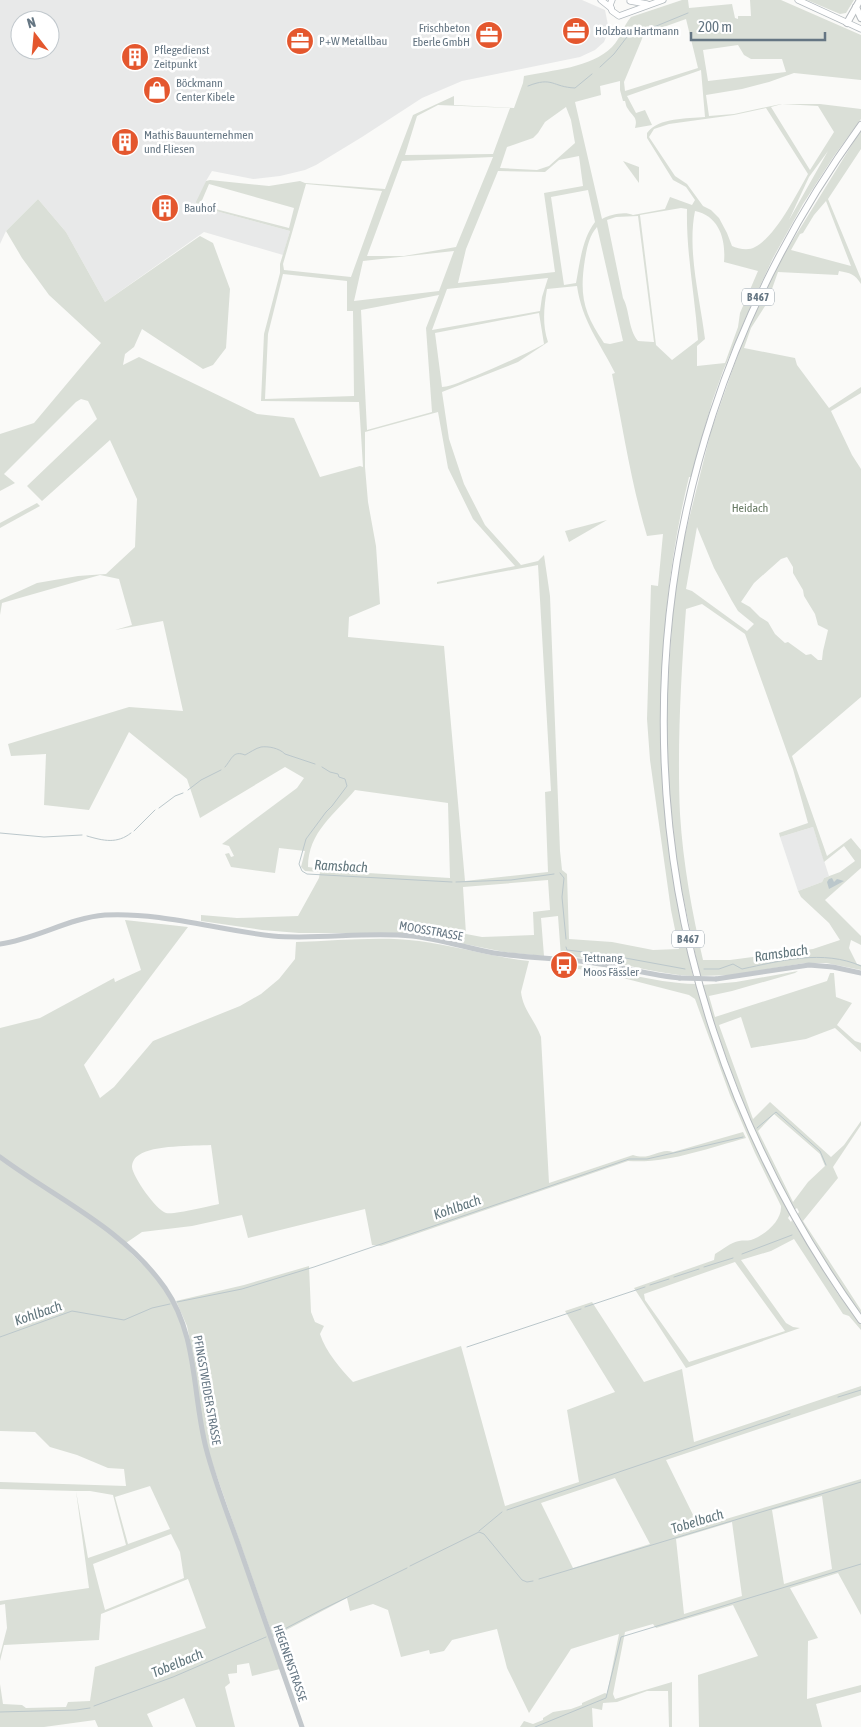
<svg xmlns="http://www.w3.org/2000/svg" width="861" height="1727" font-family="'Asap Condensed',sans-serif">
<rect width="100%" height="100%" fill="#fafaf8"/>
<g fill="#e8e9e9" fill-rule="evenodd">
<path d="M0,0H582L605,10L609,30L604,42L595,50L580,57L462,81L422,98L362,137L316,165L305,170L280,176L253,179L212,171L206,181L197,206L290,231L283,255L204,232L105,302L66,232L38,199L6,231L0,244ZM20,20H50V50H20Z"/>
<path d="M813,827L829,876L824,878L822,882L798,891L780,837Z"/>
</g>
<g fill="#dadfd7" fill-rule="evenodd">
<path d="M682,0H688L689,8L732,4L735,18L738,19V16H751L750,0H781L861,35V80L794,73L769,82L742,89L706,95L709,116L734,114L781,104H820L861,109V119L834,156L803,204L773,258L753,301L723,371L712,402L691,477H689C649,641 655,812 693,976C649,974 605,956 561,957L558,916L541,918L544,956L504,952L440,939L398,933H299L262,930L201,921V915L237,918L298,916L319,878L320,872L305,871L301,867L305,851L279,848L275,873L231,867L225,854L229,853L231,857L234,856L229,846L222,844L297,788L304,778L285,767L200,818L187,779L129,732L89,810L44,805L46,754L11,756L8,744L129,707L183,711L163,621L115,630L132,625L119,579L100,575L2,603L0,615V600L37,583L78,576L106,574L135,547L137,499L110,440L42,501L27,486L97,419L88,401L81,399L76,402L4,474L15,483L0,491V434L34,423L101,343L49,295L22,258L6,231L38,199L66,232L105,302L200,236L213,243L230,289L226,348L213,365L203,369L142,329L134,347L125,354L123,365L139,357L257,414L294,418L320,477L360,466L363,467L359,402L261,401L264,334L280,273V264L290,231L197,206L196,202L206,181L210,180L269,186L300,181L305,183L385,189L413,115L454,96V105L514,108L523,83L524,76C552,70 591,68 612,47C621,38 623,26 631,17ZM686,19L698,68L625,91L624,82L644,34ZM738,45L744,55L751,59H782L786,72L708,81L703,50ZM701,70L705,117C687,119 659,117 647,133V138L673,180L686,187L695,200L692,205L670,197L665,209L633,215C624,211 610,215 602,219L575,102L601,95L600,86L620,81V90L623,101H625C626,104 626,107 628,109C633,117 638,117 635,128L652,125L645,110L636,113L627,96ZM782,104L818,106L834,132L810,170L771,107ZM438,105L510,108L493,154L405,155L417,116ZM566,107L571,120L575,143L549,166L537,170L500,168L507,147L533,138L538,133L545,122ZM766,108L808,174C796,195 776,236 755,247C749,251 738,249 732,246L727,233L719,218L711,210L703,206L687,184L675,176L649,137L654,129L669,124L734,115ZM828,151L789,220L809,177ZM579,156L583,186L544,193L555,272L458,283L466,249L498,171L545,172L559,160ZM493,157L456,247L404,256H367L402,161ZM209,184L294,208L289,228L200,205ZM306,184L382,191L351,277L284,270L283,264ZM588,190L595,222C582,239 580,262 576,283L564,285L551,197ZM681,208L687,209C686,253 695,296 698,340L672,360L656,345L640,215ZM695,211C719,216 726,239 724,262L758,271L740,313L738,327L725,363L697,366V346L705,339C700,298 687,251 695,211ZM638,216L654,342H653L638,341C628,329 630,311 623,298L607,220L616,217ZM597,227L623,341L610,344L604,343C584,313 579,296 585,259C587,248 589,236 597,227ZM454,251L439,291L354,301L363,261ZM283,274L347,281V311H353L354,396L265,399L268,334ZM548,278L542,297L540,311L432,330L447,289ZM577,286C582,321 600,343 615,373L612,374C623,428 631,483 647,536L663,534L658,586L651,585L647,719L650,760L671,910L679,949L653,950L612,942L569,939L567,874L562,870L560,851L550,596L544,555L538,561L521,565L485,525L464,484L449,439L442,392L518,362L548,342C542,324 544,307 547,289ZM439,295L426,328L432,412L367,430L361,310ZM539,313L544,344C522,356 499,366 475,376C464,380 453,386 442,387L435,333ZM438,412L448,468L473,519L515,566L437,582V584L538,565L551,791L545,792L548,872L465,881L444,646L348,637L349,617L380,604L376,546L368,502L365,467V432ZM355,790L448,803L450,878L335,871L308,867C308,832 335,814 355,790ZM548,880L550,910L533,912L534,935L482,937L466,934L463,887Z"/>
<path d="M807,0H854L846,13L840,14Z"/>
<path d="M861,130V149L828,199L861,279V284C855,274 850,273 839,271L838,275L778,272L767,303L751,328L744,348L795,358L797,365L829,408L861,387V393L831,411L852,455L861,469V697L792,756L827,856L851,838L861,850V868L825,900L861,936V945L851,940L849,948L857,964L861,965V970L826,963H805L732,975L700,976L678,873L669,790L666,709L674,599L681,551L711,431L748,326L778,264ZM826,201L851,266L791,250L800,234L803,233L814,215ZM697,527L714,568L732,601L738,611L754,624L747,631L692,591L686,589ZM787,557L793,567V573L803,590L804,596L815,614L818,625L828,630L823,651L822,660H818L811,654L806,655L788,642L785,643L775,634L768,622L760,617L750,607L741,602L754,583L781,559ZM702,604L745,634L793,769L808,823L779,833L780,837L813,827L824,862L844,846L855,861L840,872L824,878L822,882L798,891L801,897L829,923L840,940L813,949L730,960H703C692,912 683,863 680,814C677,748 681,675 686,609Z"/>
<path d="M623,161L639,167V183Z"/>
<path d="M37,503L40,506L0,528V523Z"/>
<path d="M607,520L569,542L565,531Z"/>
<path d="M125,920L188,927L84,1065L100,1098L114,1087L153,1041L240,1006L261,994L279,979L295,959L296,942C337,941 378,936 419,941C456,946 492,957 529,961L521,992C523,1010 535,1020 541,1037L549,1183L633,1155C651,1161 660,1147 673,1152L743,1132L746,1138C708,1148 667,1164 628,1161L381,1246L372,1245L365,1209L248,1238L242,1215L192,1226L142,1232L123,1245C140,1262 158,1278 170,1299C181,1318 187,1340 194,1361L187,1326L176,1301L244,1285L309,1266L311,1312L315,1322L324,1326L320,1334C326,1352 340,1368 353,1382L461,1346L505,1506L579,1482L567,1410L615,1392L565,1311L592,1302L644,1382L682,1369L694,1442L861,1386V1395L666,1460L699,1527L861,1479V1615L838,1573L790,1588L818,1638L808,1641L807,1699L861,1685V1692L816,1704L822,1727H699L698,1675L758,1656L733,1605L656,1628L653,1624L625,1632L613,1694L615,1699L672,1682V1727H669L668,1691H647L617,1702L603,1703L602,1710L592,1708L593,1727H520L524,1721L533,1724L543,1720V1718L553,1712L571,1709L582,1705V1703L605,1693L607,1694L619,1634L571,1649L529,1713L507,1668L497,1629L452,1640L444,1651L430,1654L429,1650L401,1657L388,1610L373,1604L350,1611L347,1598L273,1637L200,1428L280,1669L252,1676L249,1663L237,1665V1673L228,1674L230,1683L225,1687L235,1727H196L184,1698L147,1714L153,1727H98L95,1720L44,1727H0V1684L3,1704L22,1705L26,1708L66,1707L68,1702L90,1701L95,1667L206,1628L188,1579L101,1614L99,1640L4,1645L0,1661V1655L7,1628L5,1604L0,1605V1601L89,1588L76,1491L0,1489V1482L126,1486L124,1469L108,1468L77,1455L50,1447L35,1432L0,1431V1028L40,1018L114,978L115,982L141,970ZM211,1145L219,1204C209,1206 174,1215 166,1213C156,1210 133,1177 132,1167C132,1162 135,1157 139,1155C153,1145 193,1146 211,1145ZM615,1478L650,1544L573,1568L541,1503ZM150,1486L170,1529L128,1544L115,1497ZM76,1491H90L113,1495L126,1545L88,1558ZM822,1496L832,1569L784,1584L772,1510ZM732,1522L742,1596L684,1614L676,1539ZM171,1534L180,1552L184,1578L105,1610L93,1564Z"/>
<path d="M564,964C608,967 651,983 696,984C719,1065 750,1142 790,1215L788,1218L791,1222L792,1220L838,1294L861,1325V1330L849,1316L843,1314L794,1239L771,1251L741,1260L786,1323L793,1327L800,1328L686,1368L634,1288L714,1260L715,1254C722,1250 731,1242 739,1241C743,1240 747,1241 751,1240C765,1235 782,1221 781,1206L755,1153L730,1095L695,999L689,995L596,971L567,968L564,967ZM735,1262L785,1331L689,1362L645,1300L644,1294Z"/>
<path d="M798,971L795,973L732,991L709,996L715,1017L827,981L830,973H834L836,997L852,1003L837,1025L855,1041L861,1043V1052L835,1028L806,1039L751,1048L741,1017L719,1025L753,1119L770,1102L831,1157L844,1145L861,1121V1125L833,1167L838,1178L803,1221L861,1310V1315L838,1282L797,1215L799,1212L797,1208L794,1210C755,1138 726,1063 702,985L736,982ZM774,1114L820,1154L825,1166L808,1182L793,1202L758,1131Z"/>
</g>
<path fill="#bbc7cb" d="M832,878L834,882L837,879L844,881L829,889L827,882L829,879Z"/>
<g fill="none" stroke-linecap="round" stroke-linejoin="round">
<g stroke="#bbc7cb" stroke-width="1">
<path d="M600,67L614,54L633,29H649L688,13"/>
<path d="M528,86C553,76 552,87 575,88L592,74"/>
<path d="M225,767C232,759 233,750 245,755C249,753 256,748 261,747C268,746 279,748 285,754L315,764"/>
<path d="M322,767L330,772L338,774L339,777L345,779L347,786L332,806L326,812L306,839L299,864L302,871L307,874L452,882"/>
<path d="M188,790L201,780L221,770"/>
<path d="M159,808L175,796L183,793"/>
<path d="M134,831L155,810"/>
<path d="M0,833L44,837L82,835"/>
<path d="M87,836C104,841 117,844 131,833"/>
<path d="M560,873L564,878L562,897L566,939"/>
<path d="M456,882L511,880L554,874"/>
<path d="M566,947L567,950L609,955L685,969"/>
<path d="M704,969H719L733,964L742,969C780,961 823,949 861,966"/>
<path d="M757,1128L776,1112L820,1151L826,1165"/>
<path d="M742,1254L792,1235"/>
<path d="M704,1267L733,1258"/>
<path d="M674,1277L699,1269"/>
<path d="M650,1285L669,1279"/>
<path d="M177,1302L242,1289L314,1267L629,1159H647L743,1137"/>
<path d="M585,1307L645,1287"/>
<path d="M0,1337L72,1311L124,1320L152,1308L170,1304"/>
<path d="M467,1347L581,1309"/>
<path d="M838,1397L861,1390"/>
<path d="M507,1510L790,1414"/>
<path d="M479,1531L502,1512"/>
<path d="M410,1566L479,1532L484,1534L522,1580L527,1582L533,1581"/>
<path d="M539,1579L861,1482"/>
<path d="M273,1635L321,1610L407,1568"/>
<path d="M94,1706L173,1677L266,1637"/>
<path d="M0,1712L76,1710L90,1708"/>
<path d="M535,1727L606,1698L621,1637L861,1564"/>
</g>
<g stroke="#b3babf" stroke-width="7">
<g id="secondary">
<path d="M601,0L611,8"/>
<path d="M612,0L610,5L612,11L619,16L663,0"/>
<path d="M798,0L861,29"/>
<path d="M630,1L647,4"/>
</g>
</g>
<g stroke="#b5babe" stroke-width="8">
<g id="primary">
<path d="M856,7L861,18"/>
<path d="M847,23L860,0"/>
<path d="M861,125C597,488 599,957 861,1320"/>
</g>
</g>
<g stroke="#c3c8cc" stroke-width="5">
<path d="M0,944C36,939 69,918 105,915C162,912 217,930 273,936C320,940 366,931 412,936C440,939 466,948 494,953C525,958 556,958 587,962C619,966 649,975 680,978"/>
<path d="M716,979L809,965L833,967L861,973"/>
<path d="M0,1157C58,1200 122,1227 165,1288C198,1336 192,1393 206,1448C215,1483 229,1517 241,1552C261,1610 282,1668 302,1727"/>
</g>
<use href="#secondary" stroke="#fff" stroke-width="5.5"/>
<use href="#primary" stroke="#fff" stroke-width="6"/>
<path stroke="#c3c8cc" stroke-width="5" d="M680,978L716,979"/>
</g>
<defs>
<g id="office-disc" transform="scale(1.4375)"><circle r="9.5" fill="#e4572e" stroke="#fff"/><path d="M-6-3h4V-5.5h4V-3h4V5H-6ZM-1-4.5V-3h2v-1.5ZM-6 0V1H6V0Z" fill="#fff"/></g>
<g id="building-disc" transform="scale(1.4375)"><circle r="9.5" fill="#e4572e" stroke="#fff"/><path d="M-4-6H4V6H1V3H-1V6H-4ZM-2.5-4.3h1.7v1.8h-1.7ZM.8-4.3h1.7v1.8H.8ZM-2.5-1h1.7V.8h-1.7ZM.8-1h1.7V.8H.8Z" fill="#fff"/></g>
<g id="shop-disc" transform="scale(1.4375)"><circle r="9.5" fill="#e4572e" stroke="#fff"/><path d="M-5-2.5h2.3a2.7 3.5 0 0 1 5.4 0H5L5.5 6h-11ZM-1.5-2.5h3a1.5 2.3 0 0 0-3 0Z" fill="#fff"/></g>
<g id="bus-disc" transform="scale(1.4375)"><circle r="9.5" fill="#e4572e" stroke="#fff"/><path d="M-5-6H5V4H4V6H2V4H-2V6H-4V4H-5ZM-3.5-4V0h7V-4ZM-3.5 1.2v1.5H-2V1.2ZM2 1.2v1.5H3.5V1.2Z" fill="#fff"/></g>
</defs>
<g fill-rule="evenodd">
<use href="#office-disc" x="576" y="31"/>
<use href="#office-disc" x="489" y="35"/>
<use href="#office-disc" x="300" y="41"/>
<use href="#building-disc" x="135" y="57"/>
<use href="#shop-disc" x="157" y="90"/>
<use href="#building-disc" x="125" y="142"/>
<use href="#building-disc" x="165" y="208"/>
<use href="#bus-disc" x="564" y="965"/>
</g>
<g text-anchor="middle" stroke-width="5" stroke-linejoin="round" paint-order="stroke">
<g fill="#fff" stroke="#939fa8" stroke-width="1">
<rect x="742" y="288.5" width="32" height="17" rx="4"/>
<rect x="672" y="930.5" width="32" height="17" rx="4"/>
</g>
<g font-size="11" font-weight="bold" fill="#657683">
<text x="758" y="301">B 467</text>
<text x="688" y="943">B 467</text>
</g>
<g font-size="12" fill="#657683" stroke="#fff" text-anchor="start">
<text x="470" y="32" text-anchor="end">Frischbeton<tspan x="470" dy="14">Eberle GmbH</tspan></text>
<text x="595" y="35">Holzbau Hartmann</text>
<text x="319" y="45">P+W Metallbau</text>
<text x="154" y="54">Pflegedienst<tspan x="154" dy="14">Zeitpunkt</tspan></text>
<text x="176" y="87">Böckmann<tspan x="176" dy="14">Center Kibele</tspan></text>
<text x="144" y="139">Mathis Bauunternehmen<tspan x="144" dy="14">und Fliesen</tspan></text>
<text x="184" y="212">Bauhof</text>
<text x="583" y="962">Tettnang,<tspan x="583" dy="14">Moos Fässler</tspan></text>
</g>
<g font-size="12" fill="#687a64" stroke="#fff">
<text x="750" y="512">Heidach</text>
</g>
<g font-size="12" fill="#657683" stroke="#fff">
<text transform="translate(431 931) rotate(10)" y="4">MOOSSTRASSE</text>
<text transform="translate(207 1390) rotate(80)" y="4">PFINGSTWEIDER STRASSE</text>
<text transform="translate(290 1663) rotate(71)" y="4">HEGENENSTRASSE</text>
</g>
<g font-size="14" font-style="italic" fill="#60757c" stroke="#fff">
<text transform="translate(341 866) rotate(3)" y="5">Ramsbach</text>
<text transform="translate(781 953) rotate(-8)" y="5">Ramsbach</text>
<text transform="translate(457 1207) rotate(-19)" y="5">Kohlbach</text>
<text transform="translate(38 1313) rotate(-19)" y="5">Kohlbach</text>
<text transform="translate(697 1521) rotate(-17)" y="5">Tobelbach</text>
<text transform="translate(177 1663) rotate(-22)" y="5">Tobelbach</text>
</g>
</g>
<g transform="translate(35 35) rotate(344)"><circle r="24" fill="#ffffff" stroke="#c1c8cd"/>
<path d="M0-4L9 19L0 12L-9 19Z" fill="#e4572e"/>
<text y="-8" font-size="14" font-weight="bold" text-anchor="middle" fill="#657683">N</text>
</g>
<path d="M691 32v8h134v-8" fill="none" stroke="#657683" stroke-width="2.5"/>
<text x="698" y="32" font-size="15" fill="#657683" stroke="#ffffff" stroke-width="4" paint-order="stroke">200 m</text>
</svg>
